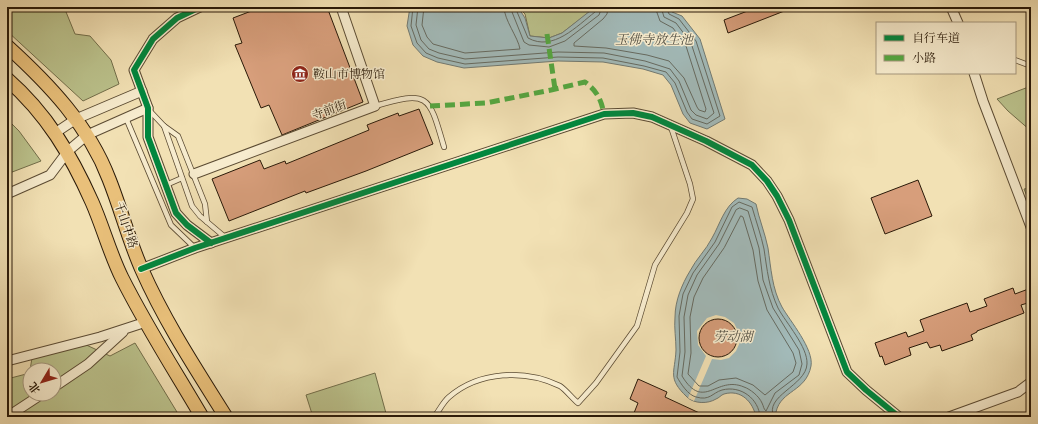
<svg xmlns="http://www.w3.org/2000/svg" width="1038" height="424" font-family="Vollkorn,'Noto Serif SC',serif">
<rect width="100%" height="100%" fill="#f2e1b4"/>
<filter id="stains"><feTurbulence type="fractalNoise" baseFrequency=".005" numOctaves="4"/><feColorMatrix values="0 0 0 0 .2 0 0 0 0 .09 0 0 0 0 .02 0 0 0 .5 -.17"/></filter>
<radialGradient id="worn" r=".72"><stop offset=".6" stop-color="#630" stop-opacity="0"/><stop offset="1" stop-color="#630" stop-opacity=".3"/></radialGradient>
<g fill="#bbc28c" stroke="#726e4a">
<path d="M7,7H64L75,34L90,36L111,60L119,84L83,101L7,31Z"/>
<path d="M518,7H596L562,33L549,38L530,36L525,14Z"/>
<path d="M1031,86V131L1008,111L997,99Z"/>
<path d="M7,119L19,131L41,161L7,174Z"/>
<path d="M1031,188V206L1024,189Z"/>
<path d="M82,343L110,356L135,343L180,417H7V379L30,373V371V394H54V370H30L32,358Z"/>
<path d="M375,373L387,417H313L306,395Z"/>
</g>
<g fill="#a2bab9" stroke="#727a72">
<path d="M410,7H518L525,18L530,36L549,38L562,33L595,7H669L672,12L682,16L700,39L725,119L707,129L690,123L683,114L671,85L663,75L643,69L603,62L558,61L464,68L437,62L423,56L413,45L407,26Z"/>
<path d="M738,198L747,199L756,204C759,219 765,233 768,248C771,268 772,289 782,307C790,321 814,349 811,366C806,392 781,390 776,412L779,417H756C753,402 741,389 724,394C721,395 719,398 716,399C708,404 694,404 687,397C667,378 675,373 676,350C676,339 674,328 675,317C675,301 682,284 690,271C696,259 706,250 712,238C720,224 724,207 738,198Z"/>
<path d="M851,414L869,417H828L831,416Z"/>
</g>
<path fill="#f2e1b4" d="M716,315L725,317L734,323L739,333L740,342L736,351L729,358L721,360L712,359L694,401L688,398L706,356L698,345L697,331L707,318Z"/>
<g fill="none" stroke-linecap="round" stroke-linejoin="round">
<g stroke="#666a60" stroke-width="1">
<path d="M413,7L411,26L417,43L426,53L438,58L465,64L558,57L603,58L644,66L666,72L675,83L687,112L692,119L707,124L720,116L696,41L679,19L669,14L666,7"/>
<path d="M418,7L416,25L421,40L429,49L439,53L465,59L558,52L604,53L645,61L670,69L679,81L691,110L696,115L707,119L714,113L691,43L676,23L664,17L661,7"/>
<path d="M424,7L422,25L427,37L433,44L465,53L520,49C518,37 504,20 504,7"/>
<path d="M510,7L524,42L529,45L549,47L565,41L599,15L602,7"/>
<path d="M515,7L528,38C553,52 577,26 595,12L597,7"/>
<path d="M608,7L607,14L603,19L574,43V46L606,48L647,55L669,61L684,78L697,107L699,110L705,112L706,109L686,46L673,28L660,21L655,7"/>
<path d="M740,208L748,211L759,248L763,280L773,308L799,350L802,364L799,375L775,393L766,411C763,408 764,407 762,403C759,396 750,389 744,387C716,375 704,412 682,376L685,352L684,317L688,295L697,275L719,244L736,210Z"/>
<path d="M741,216L743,217L753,250L758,281L767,310L793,353L796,363L793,372L765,395L753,385L736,378L719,380L708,386H699L688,374L691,353L690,317L694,297L703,278L724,248Z"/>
<path d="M760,417C759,399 741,385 722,390C712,393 710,401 696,397C688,395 681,384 677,377L680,352L679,316L683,294L693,273L715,242L732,207L739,202L752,207C756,221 761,235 764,249C767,269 769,289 778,308C786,323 808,347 807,364C806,386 763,396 774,417"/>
</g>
</g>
<g fill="#d79e7b" stroke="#291908">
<path d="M262,7H327L363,102L282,135L269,105L261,108L235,45L242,43L233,18Z"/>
<path d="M758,7L792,8L728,33L724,20Z"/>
<path d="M419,109L433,144L366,171L306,193L305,191L229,221L212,179L260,160L264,169L285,161L286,164L369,130L367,125L398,113L399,116Z"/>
<path d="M918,180L932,216L885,234L871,198Z"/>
<path d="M1013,288L1015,294L1031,288V302L1021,305L1024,313L977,331V332L971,335L973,340L942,351L940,345L930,348L927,342L909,348L911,355L885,365L882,356L880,357L875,343L906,332L908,337L924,331L920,320L967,303L970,312L987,306L984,299Z"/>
<circle cx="718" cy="338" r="19"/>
<path d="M638,379L667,392L665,397L708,417H666L658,414L657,417H643L634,413L638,403L630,399Z"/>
</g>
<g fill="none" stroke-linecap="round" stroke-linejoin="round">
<g stroke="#5b4b33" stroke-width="6">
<g id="service">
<path d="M1015,60L1031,66"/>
<path d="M375,106C429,90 429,95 444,147"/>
<path d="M148,109L164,126L192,206L200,216L226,238"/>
<path d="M126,118L171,225L195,248"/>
<path d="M164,126L178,136L205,204L207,222"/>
<path d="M166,185L182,178"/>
<path d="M434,417C439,411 443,402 449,397C479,371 525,369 560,386C566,390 572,398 578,403L596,383L637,326L655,265L687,213L693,199L690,184L671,127"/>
</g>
</g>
<g stroke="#5b4b33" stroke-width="11">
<g id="minor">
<path d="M200,7L177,18L153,39L134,70L148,108V137L176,213L187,225L211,243"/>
<path d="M951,7L958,23"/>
<path d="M974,73L983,101L1031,227"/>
<path d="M55,133L76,119L142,91"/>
<path d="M194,174L375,106L341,7"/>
<path d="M7,194L50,175L68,151L87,135L148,108"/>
<path d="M141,269L195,248L604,114L633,113L652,117L706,141L752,165L767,181L777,196L789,220L847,372L866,390L899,417"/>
<path d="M7,361L100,337L146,322"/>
<path d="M54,387L88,364L123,332"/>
<path d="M7,417L42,394"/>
<path d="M949,417L1018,392L1031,382"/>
</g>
</g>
<g stroke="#291908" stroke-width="15">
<g id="primary">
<path d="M7,46C49,84 89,126 109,179C121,209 129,241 142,270C165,322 196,369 226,417"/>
<path d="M7,79C47,114 71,155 92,202C103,227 110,254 122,278C146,326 175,371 202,417"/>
</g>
</g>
<use href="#service" stroke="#f7ecce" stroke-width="4.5"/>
<use href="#minor" stroke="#f7ecce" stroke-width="9"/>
<use href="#primary" stroke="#e9c07a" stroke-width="13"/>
<g stroke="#53a941" stroke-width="5" stroke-dasharray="10 5" stroke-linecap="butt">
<path d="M547,34L555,89"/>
<path d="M430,106L486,103L551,90L585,82C597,91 601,99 604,114"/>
</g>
<g stroke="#f7ecce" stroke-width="8">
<g id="cycleway">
<path d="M200,7L177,18L153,39L134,70L148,108V137L176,213L187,225L211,243"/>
<path d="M141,269L195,248L604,114L633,113L652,117L706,141L752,165L767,181L777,196L789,220L847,372L866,390L899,417"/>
</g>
</g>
<use href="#cycleway" stroke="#00873e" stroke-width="6"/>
</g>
<defs>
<g id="museum-disc" transform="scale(0.9)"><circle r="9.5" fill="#8f2418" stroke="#f7ecce"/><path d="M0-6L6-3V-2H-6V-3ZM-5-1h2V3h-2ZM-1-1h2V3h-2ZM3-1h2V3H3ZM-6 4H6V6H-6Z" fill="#fff"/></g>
</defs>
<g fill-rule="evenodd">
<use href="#museum-disc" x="300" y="74"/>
</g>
<g text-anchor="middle" stroke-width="3" stroke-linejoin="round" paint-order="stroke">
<g font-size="12" fill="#291908" stroke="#f7ecce" text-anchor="start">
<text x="313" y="78">鞍山市博物馆</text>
</g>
<g font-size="12" fill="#291908" stroke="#f7ecce">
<text transform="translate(329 110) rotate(-20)" y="4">寺前街</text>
<text transform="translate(126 225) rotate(71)" y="4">千山中路</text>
</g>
<g font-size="13" font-style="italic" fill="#535146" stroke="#f7ecce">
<text x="654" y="44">玉佛寺放生池</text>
<text x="733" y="341">劳动湖</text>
</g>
</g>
<rect width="1038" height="424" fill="none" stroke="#f2e1b4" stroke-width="24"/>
<rect x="8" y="8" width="1022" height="408" fill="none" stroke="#291908" stroke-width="2"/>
<rect x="12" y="12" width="1014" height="400" fill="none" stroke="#291908"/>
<rect x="876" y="22" width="140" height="52" fill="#f7ecce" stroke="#a5987f"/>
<rect x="884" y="35" width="20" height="6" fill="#00873e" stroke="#a5987f"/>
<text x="912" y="42" font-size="12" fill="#291908">自行车道</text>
<rect x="884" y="55" width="20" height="6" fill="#53a941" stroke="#a5987f"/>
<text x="912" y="62" font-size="12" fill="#291908">小路</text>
<g transform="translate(42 382) rotate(232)"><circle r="19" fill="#f7ecce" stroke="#a5987f"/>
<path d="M0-3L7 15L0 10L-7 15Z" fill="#8f2418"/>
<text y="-6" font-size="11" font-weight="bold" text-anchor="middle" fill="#291908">北</text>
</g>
<rect width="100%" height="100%" filter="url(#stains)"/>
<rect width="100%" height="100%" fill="url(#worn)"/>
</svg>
